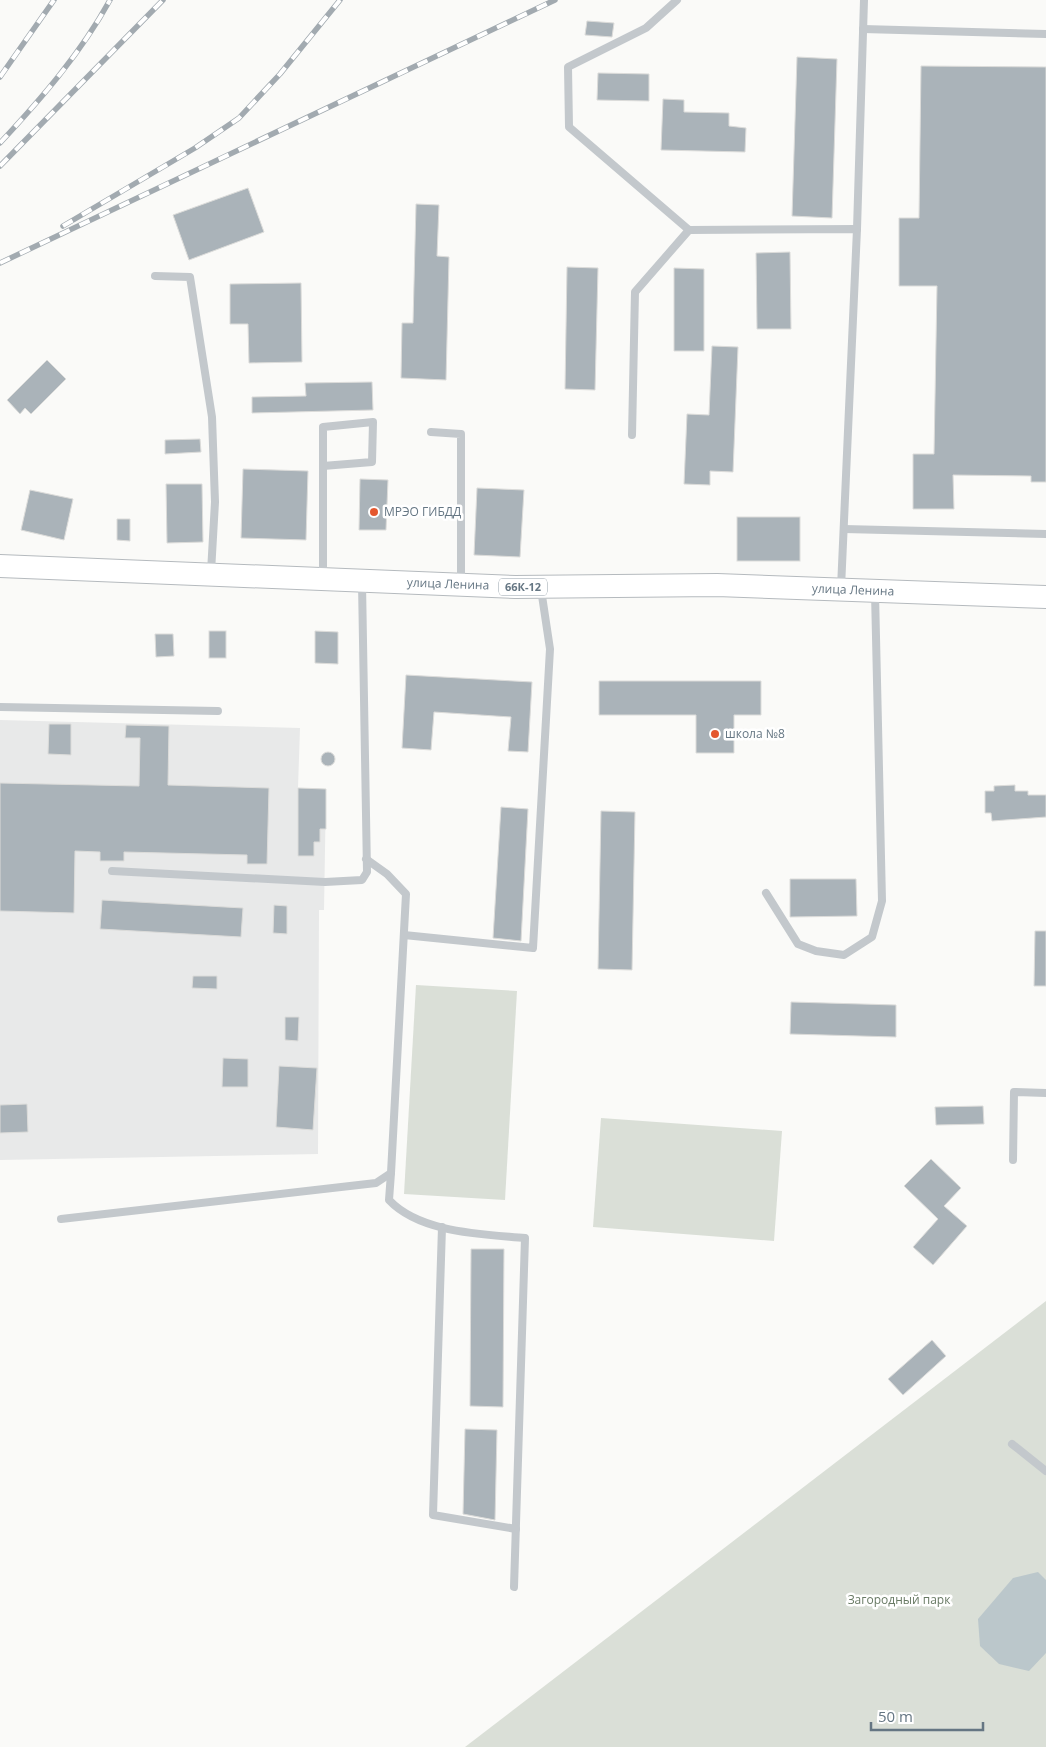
<svg xmlns="http://www.w3.org/2000/svg" width="1046" height="1747" font-family="'Open Sans',sans-serif">
<rect width="100%" height="100%" fill="#fafaf8"/>
<path fill="#e8e9e9" d="M0,720L300,728L298,788L326,789L324,910H319L318,1154L0,1160Z"/>
<g fill="#dadfd7">
<path d="M416,985L517,991L505,1200L404,1194Z"/>
<path d="M601,1118L782,1131L774,1241L593,1227Z"/>
<path d="M1046,1301V1747H465Z"/>
</g>
<path fill="#bbc7cb" d="M1038,1572L1046,1580V1653L1029,1671L999,1664L980,1646L978,1619L1013,1578Z"/>
<g fill="#aab3b9" stroke="#dcdcda">
<path d="M587,21L614,23L612,37L585,35Z"/>
<path d="M797,57L837,59L832,218L792,216Z"/>
<path d="M921,66L1046,67V482H1031V476L953,475L954,509H913V454H934L937,286H899V218H919Z"/>
<path d="M598,73L649,74V101L597,100Z"/>
<path d="M663,99L684,100V112L729,113V126L746,128L745,152L661,150Z"/>
<path d="M248,188L264,232L189,260L173,215Z"/>
<path d="M416,204L439,205L437,256L449,257L446,380L401,378L402,323H413Z"/>
<path d="M790,252L791,329H757L756,253Z"/>
<path d="M567,267L598,268L595,390L565,389Z"/>
<path d="M674,268L704,269V351H674Z"/>
<path d="M301,283L302,362L249,363L248,324H230V284Z"/>
<path d="M712,346L738,347L733,472L710,471V485L684,484L687,414L709,415Z"/>
<path d="M47,360L66,379L31,414L25,408L20,414L7,400Z"/>
<path d="M372,382L373,410L252,413V397L306,396L305,383Z"/>
<path d="M200,439L201,452L165,454V440Z"/>
<path d="M243,469L308,471L306,540L241,538Z"/>
<path d="M360,479L388,480L386,530H359Z"/>
<path d="M166,484H202L203,542L167,543Z"/>
<path d="M477,488L524,490L520,557L474,555Z"/>
<path d="M30,490L73,499L64,540L21,530Z"/>
<rect x="737" y="517" width="63" height="44"/>
<path d="M117,519H130V541L117,540Z"/>
<rect x="209" y="631" width="17" height="27"/>
<path d="M315,631L338,632V664L315,663Z"/>
<path d="M155,634H173L174,656L156,657Z"/>
<path d="M406,675L532,682L528,752L508,751L511,717L434,712L431,750L402,748Z"/>
<path d="M599,681H761V715H734V753H696V715H599Z"/>
<path d="M49,724H71V755L48,754Z"/>
<path d="M126,725L169,726L168,785L269,788L267,864H247V855L124,852V861H100V852L75,851L74,913L0,911V783L139,786L140,738H125Z"/>
<circle cx="328" cy="759" r="7"/>
<path d="M1015,785V791H1028V795H1046V817L992,821L991,813H985V791H994V786Z"/>
<path d="M298,788L326,789V829H320V842H314V856H298Z"/>
<path d="M501,807L528,809L521,941L493,938Z"/>
<path d="M601,811L635,812L632,970L598,969Z"/>
<path d="M790,879H856L857,916L790,917Z"/>
<path d="M102,900L243,908L241,937L100,929Z"/>
<path d="M274,905L287,906V934L273,933Z"/>
<path d="M1035,931H1046V986H1034Z"/>
<path d="M193,976H217V989L192,988Z"/>
<path d="M791,1002L896,1005V1037L790,1034Z"/>
<path d="M285,1017H299L298,1041L285,1040Z"/>
<path d="M223,1058L248,1059V1087H222Z"/>
<path d="M279,1066L317,1068L313,1130L276,1127Z"/>
<path d="M27,1104L28,1132L0,1133V1105Z"/>
<path d="M983,1106L984,1124L936,1125L935,1107Z"/>
<path d="M931,1159L961,1188L944,1206L967,1226L933,1265L913,1247L938,1219L904,1186Z"/>
<path d="M471,1249H504L503,1407L470,1406Z"/>
<path d="M932,1340L946,1356L903,1395L888,1379Z"/>
<path d="M465,1429L497,1430L495,1520L463,1514Z"/>
</g>
<g fill="none" stroke-linecap="round" stroke-linejoin="round">
<g stroke="#b5babe" stroke-width="24">
<path id="primary" d="M0,566L515,587L717,585L1046,597"/>
</g>
<g stroke="#c3c8cc" stroke-width="8">
<path d="M677,0L646,28L568,67L569,127L689,230L857,229L841,588"/>
<path d="M863,29L1046,34"/>
<path d="M857,229L864,0"/>
<path d="M155,276L190,277L212,417L215,502L211,572"/>
<path d="M431,432L461,434V583"/>
<path d="M632,435L635,292L689,230"/>
<path d="M323,466L372,462L373,422L323,427V578"/>
<path d="M844,529L1046,534"/>
<path d="M0,707L218,711"/>
<path d="M112,871L325,882L362,880L367,872L362,583"/>
<path d="M766,893L798,944L816,951L844,955L872,937L882,901L875,593"/>
<path d="M404,935L533,948L550,649L541,589"/>
<path d="M1013,1160L1014,1092L1046,1093"/>
<path d="M391,1173L389,1200C420,1233 482,1234 525,1238L514,1587"/>
<path d="M61,1219L376,1183L391,1173L406,894L387,874L366,859"/>
<path d="M442,1227L433,1515L516,1529"/>
<path d="M1012,1444L1046,1471"/>
</g>
<use href="#primary" stroke="#fff" stroke-width="22"/>
<g stroke="#a2aab0" stroke-width="5.5">
<g id="rail">
<path d="M0,77L54,0"/>
<path d="M0,143C41,99 81,53 110,0"/>
<path d="M0,166L163,0"/>
<path d="M63,226L195,148L239,118L280,74L340,0"/>
<path d="M0,263L555,0"/>
</g>
</g>
<use href="#rail" stroke="#fff" stroke-width="4" stroke-dasharray="11" stroke-linecap="butt"/>
</g>
<g fill="#e4572e" stroke="#fff" stroke-width="2">
<circle cx="374" cy="512" r="5"/>
<circle cx="715" cy="734" r="5"/>
</g>
<g text-anchor="middle" stroke-width="5" stroke-linejoin="round" paint-order="stroke">
<rect fill="#fff" stroke="#939fa8" stroke-width="1" x="499" y="578.5" width="48" height="17" rx="4"/>
<g font-size="11" font-weight="bold" fill="#657683">
<text x="523" y="591">66К-12</text>
</g>
<g font-size="12" fill="#657683" stroke="#fff" text-anchor="start">
<text x="384" y="516">МРЭО ГИБДД</text>
<text x="725" y="738">школа №8</text>
</g>
<g font-size="12" fill="#657683" stroke="#fff">
<text transform="translate(448 584) rotate(2)" y="4">улица Ленина</text>
<text transform="translate(853 590) rotate(2)" y="4">улица Ленина</text>
</g>
<g font-size="12" fill="#687a64" stroke="#fff">
<text x="899" y="1604">Загородный парк</text>
</g>
</g>
<path d="M871 1722v8h112v-8" fill="none" stroke="#657683" stroke-width="2.5"/>
<text x="878" y="1722" font-size="15" fill="#657683" stroke="#ffffff" stroke-width="4" paint-order="stroke">50 m</text>
</svg>
